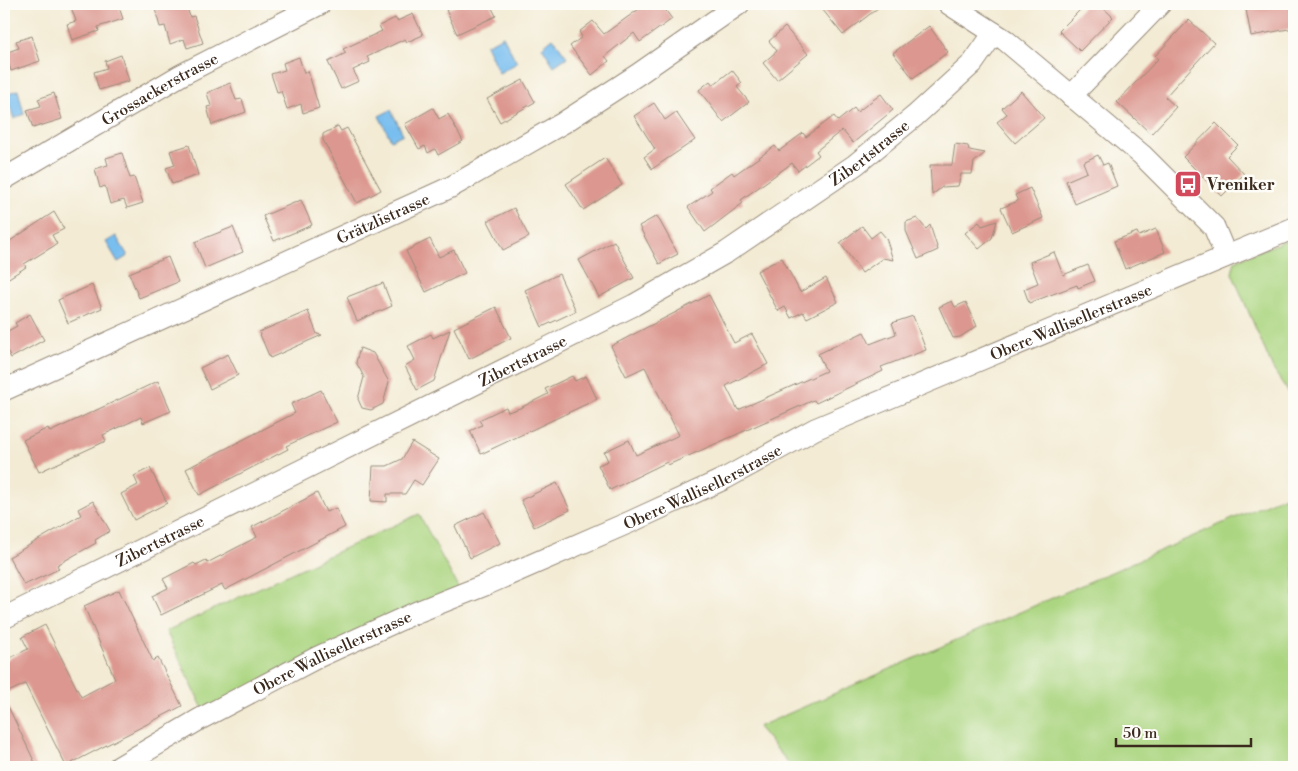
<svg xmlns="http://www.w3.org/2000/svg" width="1298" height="771" font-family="'Libre Bodoni',serif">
<rect width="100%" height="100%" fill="#fdfcf7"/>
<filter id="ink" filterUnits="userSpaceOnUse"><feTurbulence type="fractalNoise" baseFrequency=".02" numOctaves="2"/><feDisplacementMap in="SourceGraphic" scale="10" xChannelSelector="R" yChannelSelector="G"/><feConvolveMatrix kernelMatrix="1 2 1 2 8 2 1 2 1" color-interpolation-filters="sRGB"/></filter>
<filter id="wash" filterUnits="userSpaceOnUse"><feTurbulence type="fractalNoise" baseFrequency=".0096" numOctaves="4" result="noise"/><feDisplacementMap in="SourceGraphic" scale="20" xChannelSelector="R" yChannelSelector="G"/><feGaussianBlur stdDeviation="1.12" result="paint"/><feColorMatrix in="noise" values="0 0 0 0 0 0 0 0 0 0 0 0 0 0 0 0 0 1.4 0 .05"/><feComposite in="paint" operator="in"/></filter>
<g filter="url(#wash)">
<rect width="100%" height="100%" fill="#f3ebd4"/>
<g fill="#abd580" stroke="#73804f">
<path d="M1294,237V401L1273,369L1232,273L1235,261Z"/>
<path d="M1294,492V767H792L758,727Z"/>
<path d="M419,514L459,589L204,711L166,631Z"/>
</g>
<g fill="#78beef" stroke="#5a7486">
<path d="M503,36L517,63L499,73L486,45Z"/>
<path d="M553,38L567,57L554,66L542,47Z"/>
<path d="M18,90L24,114L14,119L6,94Z"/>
<path d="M391,110L403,134L391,140L379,116Z"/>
<path d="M116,236L128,256L118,262L106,242Z"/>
</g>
<g id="blocks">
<g fill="#dc9890">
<path d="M82,4H118L123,19L98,27L99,31L72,40L67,24L76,21L71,7Z"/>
<path d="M171,4H186L190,17L194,16L203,43L187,48L184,39L170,44L165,26L160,27L155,9Z"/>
<path d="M460,4H490L496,16L457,34L446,10Z"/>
<path d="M646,4H661L672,19L640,42L634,33L605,56L609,61L592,75L570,46L582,37L579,32L593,21L604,34Z"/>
<path d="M818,4H883L843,35Z"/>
<path d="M1086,4H1099L1113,17L1080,51L1059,31Z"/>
<path d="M1245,4H1294V28L1251,36Z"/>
<path d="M413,14L423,35L407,42L405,39L367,57L370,62L353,70L359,81L341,89L328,62L346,53L343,49L382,31L379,26L395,18L397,21Z"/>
<path d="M1189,20L1214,43L1165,97L1176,107L1151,134L1117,102L1158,59L1155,56Z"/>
<path d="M929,26L948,52L913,78L893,53Z"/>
<path d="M785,27L808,54L777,80L763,63L777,51L769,41Z"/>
<path d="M32,36L40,61L11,71L5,53L19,48L16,41Z"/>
<path d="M121,55L129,81L99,90L94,72L107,68L105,61Z"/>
<path d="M299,57L304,73L308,71L319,108L303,113L301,104L287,109L281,91L277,92L271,74L285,70L283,63Z"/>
<path d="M732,70L742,83L737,87L749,102L723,122L699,90L710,81L713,85Z"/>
<path d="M523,80L535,102L500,122L487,99Z"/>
<path d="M230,83L236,100L242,99L246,112L212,125L207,107L211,106L207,93Z"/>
<path d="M1021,91L1044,118L1015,143L997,122L1007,114L1002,108Z"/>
<path d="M54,93L62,119L33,128L27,110L41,106L38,99Z"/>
<path d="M881,94L893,110L853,143L842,130L816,151L819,155L798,171L792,163L741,200L743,203L705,232L688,207L712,191L710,188L732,172L734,175L775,146L779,151L803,133L806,137L834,116L838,121L854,108L857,112Z"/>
<path d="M654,103L665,120L676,112L695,140L652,169L644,157L655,149L634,116Z"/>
<path d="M433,108L439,119L448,114L463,141L438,155L435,149L428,153L425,146L419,149L405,124Z"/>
<path d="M1216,123L1238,145L1227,156L1244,174L1222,196L1183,157Z"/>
<path d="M338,126L341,131L347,128L381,190L357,203L323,140V134Z"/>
<path d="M955,144L968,146L969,150L985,153L974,162L972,174H961L958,186L942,187L932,195L930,165H952Z"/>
<path d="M189,145L198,175L172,184L166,168L175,165L170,151Z"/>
<path d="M122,153L130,178L134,177L143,203L127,208L124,200L110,204L105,186L100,188L95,169L108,165L106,158Z"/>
<path d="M1098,155L1103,165L1108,163L1117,186L1075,204L1066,181L1087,172L1083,162Z"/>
<path d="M605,158L622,185L583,210L566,184Z"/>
<path d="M1030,188L1043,218L1012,232L1001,208L1018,201L1015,195Z"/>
<path d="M301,200L312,225L274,241L263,216Z"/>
<path d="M514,208L529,237L503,250L488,221Z"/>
<path d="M54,212L64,229L52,235L57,244L24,264L26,267L4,281V245Z"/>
<path d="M657,216L678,254L659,264L639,226Z"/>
<path d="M917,218L926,229L930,225L938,250L918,259L906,231V222Z"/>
<path d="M997,221L992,238L979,249L965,233L979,222L982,226Z"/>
<path d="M862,226L871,238L880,231L886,238L893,260L883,258L862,273L840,243Z"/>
<path d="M233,227L243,252L205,268L195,242Z"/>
<path d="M1156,229L1165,252L1125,269L1114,241L1137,232L1139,236Z"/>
<path d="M430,239L439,257L454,250L465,273L426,292L406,251Z"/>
<path d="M614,241L634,278L599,297L579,260Z"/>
<path d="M1054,252L1063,275L1088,265L1095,281L1078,288L1077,285L1029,303L1024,289L1038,283L1030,262Z"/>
<path d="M168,257L178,282L139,298L129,273Z"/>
<path d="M782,258L800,292L826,278L838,302L807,318L803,312L791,318L785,307L778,311L757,271Z"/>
<path d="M559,274L576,311L542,327L525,290Z"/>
<path d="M383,283L392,306L357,321L347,297Z"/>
<path d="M92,285L102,308L68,323L58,300Z"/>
<path d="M709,295L734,343L752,334L768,364L726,386L738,410L826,371L818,354L864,332L870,344L896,334L892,323L913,316L926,350L881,367L883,371L816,403L814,400L668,465L667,462L610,490L598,465L608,461L604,452L629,440L636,455L679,435L645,367L626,376L611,346Z"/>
<path d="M952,301L955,307L966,302L977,326L960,337L953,338L939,307Z"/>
<path d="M496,307L511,338L469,359L454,328Z"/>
<path d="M308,311L317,334L322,335L270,358L259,332Z"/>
<path d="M30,314L44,340L11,358L4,344V333L17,326L15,323Z"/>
<path d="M450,330L434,381L417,390L405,366L415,360L408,346L431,334L433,338Z"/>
<path d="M360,348L373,353L389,382L383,404L371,410L362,408L358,399L364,377L356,362Z"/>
<path d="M228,354L238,375L210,389L200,368Z"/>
<path d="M572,376L575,381L586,376L597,399L481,454L470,431L482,425L479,420L506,407L508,412L520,408L548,394L545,389Z"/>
<path d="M158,381L171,411L143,423L141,417L103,435L106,441L39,472L23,440L48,428L50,432Z"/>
<path d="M321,390L337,422L286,446L288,449L199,495L186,469L295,413L291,404Z"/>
<path d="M412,442L439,459L422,485L414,480L405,494H387V502L371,501L373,466H387L402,459Z"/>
<path d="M150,468L167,503L134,520L121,494L138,485L134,476Z"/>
<path d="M557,483L570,510L534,527L521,500Z"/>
<path d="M317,493L326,512L336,508L345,527L225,590L222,585L161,615L152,596L168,588L163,579L194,563L196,565L206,560L207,563L257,537L252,527Z"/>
<path d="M93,501L110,531L95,540L96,543L57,565L59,569L24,585L9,557L81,515L78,509Z"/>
<path d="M484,512L500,543L470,558L455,526Z"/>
<path d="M119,590L153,661L158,658L182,706L66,766L25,684L4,694V661L28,649L22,637L45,625L81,697L115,679L84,606Z"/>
<path d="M4,698L37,767H4Z"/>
</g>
</g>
</g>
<g filter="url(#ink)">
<use href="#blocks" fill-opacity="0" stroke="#978a79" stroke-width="1"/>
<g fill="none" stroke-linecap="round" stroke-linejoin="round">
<g stroke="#978a79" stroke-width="23">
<g id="minor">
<path d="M949,4L1005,40L1142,155L1214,227L1226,256"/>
<path d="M1071,96L1160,4"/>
<path id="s1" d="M4,179L181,75L320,4"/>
<path id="s2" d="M4,390L451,187L563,123L637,75L739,4"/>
<path id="s3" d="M4,618L634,305L727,252L855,165L915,116L973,63L994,33"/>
<path id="s4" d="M119,767L200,719L318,657L417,612L485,585L630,522L726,478L815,429L1294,228"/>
</g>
</g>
<use href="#minor" stroke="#fff" stroke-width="21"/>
</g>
</g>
<defs>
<g id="bus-square" transform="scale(1.4375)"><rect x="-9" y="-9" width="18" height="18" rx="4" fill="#d1495b" stroke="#fdfcf7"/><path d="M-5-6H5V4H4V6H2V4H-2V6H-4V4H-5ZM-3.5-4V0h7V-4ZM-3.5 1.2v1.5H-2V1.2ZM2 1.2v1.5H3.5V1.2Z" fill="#fff"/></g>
</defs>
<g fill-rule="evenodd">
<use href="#bus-square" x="1188" y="184"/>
</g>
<g text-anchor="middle" stroke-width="5" stroke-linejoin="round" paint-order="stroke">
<g font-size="16" fill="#3b2a1e" stroke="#fdfcf7">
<text dy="6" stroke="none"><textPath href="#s1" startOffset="180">Grossackerstrasse</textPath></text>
<text dy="6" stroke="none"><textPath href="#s3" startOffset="984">Zibertstrasse</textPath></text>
<text dy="6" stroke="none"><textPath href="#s2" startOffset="416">Grätzlistrasse</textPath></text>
<text dy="6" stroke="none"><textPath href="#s4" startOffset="1052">Obere Wallisellerstrasse</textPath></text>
<text dy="6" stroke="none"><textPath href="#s3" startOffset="579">Zibertstrasse</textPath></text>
<text dy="6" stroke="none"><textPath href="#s4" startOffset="648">Obere Wallisellerstrasse</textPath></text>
<text dy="6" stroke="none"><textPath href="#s3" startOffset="174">Zibertstrasse</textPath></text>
<text dy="6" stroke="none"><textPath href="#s4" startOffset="242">Obere Wallisellerstrasse</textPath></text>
</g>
<g font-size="16" font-weight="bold" fill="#3b2a1e" stroke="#fdfcf7" text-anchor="start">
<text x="1207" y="190">Vreniker</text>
</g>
</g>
<rect width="1298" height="771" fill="none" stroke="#fdfcf7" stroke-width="20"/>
<path d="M1116 738v8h135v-8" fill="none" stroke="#3b2a1e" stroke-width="2.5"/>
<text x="1123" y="738" font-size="15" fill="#3b2a1e" stroke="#fdfcf7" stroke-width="4" paint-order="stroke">50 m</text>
</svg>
